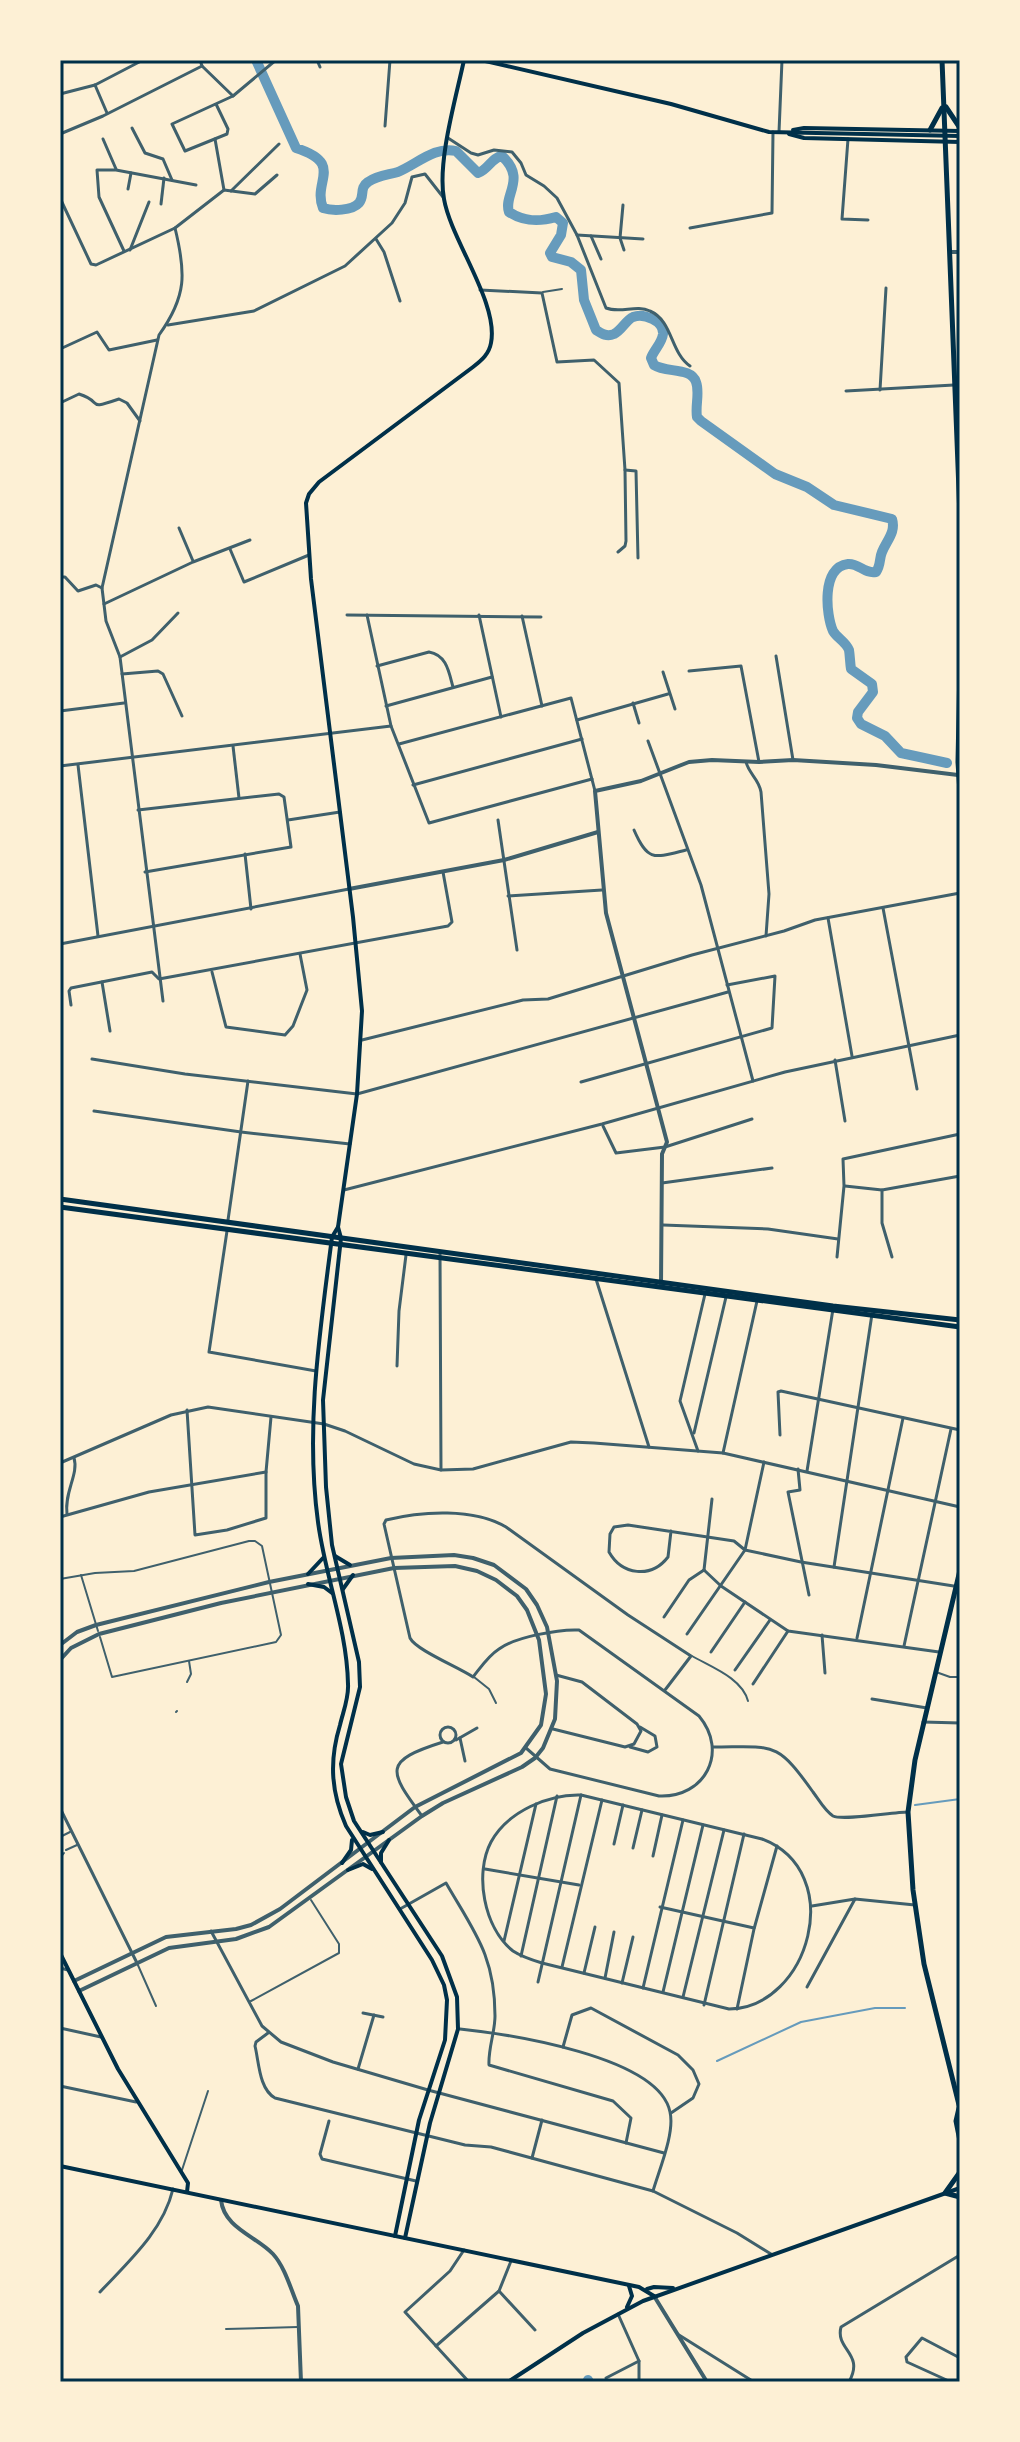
<svg xmlns="http://www.w3.org/2000/svg" width="1020" height="2442" font-family="Lora,serif">
<rect width="100%" height="100%" fill="#fdf0d5"/>
<g fill="none" stroke-linecap="round" stroke-linejoin="round">
<g stroke="#669bbc" stroke-width="2">
<path d="M915,1805L960,1799"/>
<path d="M717,2061L801,2022L875,2008H905"/>
</g>
<g stroke="#669bbc" stroke-width="10">
<path d="M256,60L296,148C345,164 312,181 323,208C332,211 352,211 359,203C365,196 359,188 368,182C378,175 388,175 398,172C417,164 435,146 456,151L478,173C488,170 492,157 502,156C527,179 503,195 509,212C524,222 539,222 556,217L563,223L561,235L550,253L552,257L571,262L581,270L584,300L596,330C602,334 607,337 614,334C622,330 626,320 633,317C644,313 664,321 663,334C662,343 654,350 651,358L654,365C666,373 691,367 696,382C700,392 695,406 697,417L701,421L775,474L807,487L834,505L892,519C896,532 887,540 882,552C879,559 881,565 876,572C864,574 859,563 848,564C821,567 826,615 833,631C837,638 846,642 849,650C850,656 850,663 851,669L872,684L873,692L858,712L857,718L861,724L885,736L901,753L947,763"/>
<path d="M588,2380L589,2382"/>
</g>
<g stroke="#3f606c" stroke-width="2">
<path d="M543,292L562,289"/>
<path d="M81,1575L98,1631"/>
<path d="M60,1579L95,1573L134,1571L249,1541H255L262,1546L281,1635L276,1642L112,1677L100,1637"/>
<path d="M692,1656C711,1667 742,1678 748,1701"/>
<path d="M474,1677L489,1689L496,1703"/>
<path d="M60,1837L70,1832"/>
<path d="M66,1850L77,1845"/>
<path d="M60,1858L64,1853"/>
<path d="M137,1963L156,2006"/>
<path d="M251,2001L339,1953V1944L311,1900"/>
<path d="M182,2170L208,2091"/>
<path d="M226,2329L298,2327"/>
</g>
<g stroke="#3f606c" stroke-width="2">
<path d="M936,1672L950,1677H960"/>
<path d="M187,1682L191,1674L189,1661"/>
<path d="M176,1712L177,1711"/>
</g>
<g stroke="#3f606c" stroke-width="3">
<path d="M200,60L202,66L233,96"/>
<path d="M317,60L320,67"/>
<path d="M95,85L107,113"/>
<path d="M60,94L95,85L143,60"/>
<path d="M216,104L228,129L227,134L185,151L172,124L233,96L276,60"/>
<path d="M385,126L390,60"/>
<path d="M132,128L145,153L163,159L172,180"/>
<path d="M779,132L782,60"/>
<path d="M60,134L103,116L202,66"/>
<path d="M448,138L471,153L478,155L494,150L512,152L521,163L526,175L544,186L557,198L577,235L606,308C621,314 636,304 650,311C673,321 670,352 690,366"/>
<path d="M103,139L116,169"/>
<path d="M215,139L224,190"/>
<path d="M848,139L842,219L868,220"/>
<path d="M128,189L131,173"/>
<path d="M231,191L279,144"/>
<path d="M60,198L91,264L96,265L175,228L224,190L255,194L277,175"/>
<path d="M161,204L164,178"/>
<path d="M623,205L620,238L624,250"/>
<path d="M690,228L772,213L773,132"/>
<path d="M577,235L643,239"/>
<path d="M591,236L601,259"/>
<path d="M376,239L384,252L400,301"/>
<path d="M130,250L149,202"/>
<path d="M124,251L99,197L97,170H116L196,185"/>
<path d="M480,290L542,293L557,362L594,360L619,383L625,470L626,541L625,546L618,552"/>
<path d="M168,325L254,311L345,266L392,223L405,203L412,177L425,174L443,197"/>
<path d="M60,349L97,332L109,350L157,340"/>
<path d="M880,390L886,288"/>
<path d="M846,391L954,385"/>
<path d="M60,403L79,394C105,402 84,411 119,399L127,403L140,421"/>
<path d="M625,470L636,471L638,558"/>
<path d="M179,528L193,561"/>
<path d="M230,549L244,582L309,555"/>
<path d="M60,577H65L78,591L96,585L102,588"/>
<path d="M104,604L193,562L250,540"/>
<path d="M347,615L541,617"/>
<path d="M367,615L391,726L429,823L592,779"/>
<path d="M479,615L501,717"/>
<path d="M522,616L542,706"/>
<path d="M776,656L793,760"/>
<path d="M120,657L152,640L178,613"/>
<path d="M377,666L429,652C447,655 449,673 453,687"/>
<path d="M689,671L741,666L759,762"/>
<path d="M663,672L675,709"/>
<path d="M122,674L158,671L163,674L182,716"/>
<path d="M633,703L639,723"/>
<path d="M386,706L492,677"/>
<path d="M60,711L124,703"/>
<path d="M577,720L668,694"/>
<path d="M648,741L701,885L753,1081"/>
<path d="M399,744L571,698L595,791"/>
<path d="M233,746L239,798"/>
<path d="M746,762C749,774 759,779 761,792L769,894L766,936"/>
<path d="M78,765L98,936"/>
<path d="M60,766L391,726"/>
<path d="M413,785L582,739"/>
<path d="M138,810L279,794L284,797L291,847L145,872"/>
<path d="M288,820L340,812"/>
<path d="M498,820L517,950"/>
<path d="M634,830C648,862 654,858 686,850"/>
<path d="M245,854L251,909"/>
<path d="M508,896L602,890"/>
<path d="M883,908L917,1089"/>
<path d="M828,918L852,1056"/>
<path d="M60,944L349,889"/>
<path d="M212,972L226,1027L285,1035L293,1026L307,990L300,954"/>
<path d="M102,982L110,1031"/>
<path d="M163,1001L120,657L106,621L102,588L159,335C187,296 186,273 175,228"/>
<path d="M71,1005L69,991L71,988L152,972L159,979L448,926L452,922L443,872"/>
<path d="M362,1040L523,1000L548,999L692,955L784,931L815,920L960,893"/>
<path d="M92,1059L185,1074L357,1094L728,992"/>
<path d="M835,1060L845,1121"/>
<path d="M581,1082L772,1028L775,976L727,985"/>
<path d="M94,1111L241,1132L350,1144"/>
<path d="M603,1126L616,1153L665,1147L752,1119"/>
<path d="M662,1183L772,1168"/>
<path d="M845,1186L882,1190L960,1176"/>
<path d="M344,1190L602,1124L785,1072L960,1035"/>
<path d="M882,1190V1223L892,1257"/>
<path d="M228,1220L248,1081"/>
<path d="M663,1225L768,1229L838,1239"/>
<path d="M227,1231L209,1352L316,1371"/>
<path d="M440,1252L441,1470"/>
<path d="M837,1257L844,1186L843,1159L960,1134"/>
<path d="M596,1279L649,1447"/>
<path d="M397,1366L399,1311L406,1255"/>
<path d="M187,1410L195,1535L227,1530L266,1518V1472L271,1417"/>
<path d="M694,1433L726,1297"/>
<path d="M780,1435L778,1392L781,1391L960,1430"/>
<path d="M698,1451L680,1401L705,1294"/>
<path d="M723,1453L757,1301"/>
<path d="M60,1463L171,1415L208,1407L324,1424L345,1431L414,1464L441,1470L473,1469L571,1442L594,1443L723,1453L960,1507"/>
<path d="M798,1469L800,1490L788,1492L809,1595"/>
<path d="M807,1471L833,1309"/>
<path d="M67,1514C64,1492 79,1474 74,1458"/>
<path d="M60,1517L149,1492L266,1472"/>
<path d="M671,1531L668,1557C651,1579 622,1575 609,1552L610,1534L614,1527L628,1525L734,1541L745,1550L801,1562L960,1587"/>
<path d="M834,1567L872,1314"/>
<path d="M704,1570L721,1586L788,1631L939,1652"/>
<path d="M704,1570L712,1499"/>
<path d="M664,1617L689,1580L704,1570"/>
<path d="M687,1634L745,1550L764,1462"/>
<path d="M822,1635L825,1673"/>
<path d="M857,1638L903,1418"/>
<path d="M904,1646L951,1429"/>
<path d="M711,1652L745,1602"/>
<path d="M735,1670L770,1620"/>
<path d="M753,1684L788,1631"/>
<path d="M872,1699L927,1708"/>
<path d="M923,1722L960,1723"/>
<circle cx="448" cy="1735" r="8"/>
<path d="M553,1729L625,1747L634,1744L641,1731L637,1724L582,1682L556,1675"/>
<path d="M460,1738L465,1761"/>
<path d="M456,1740L477,1728"/>
<path d="M630,1747L648,1752L657,1747L655,1736L640,1727"/>
<path d="M713,1747C774,1747 776,1740 813,1792C819,1800 825,1811 833,1816C843,1821 893,1812 908,1812"/>
<path d="M526,1748L550,1769L659,1796C705,1798 729,1752 699,1716L579,1630C559,1629 515,1637 499,1649C488,1656 481,1667 473,1677C458,1667 416,1650 410,1638L384,1524L386,1520C422,1511 474,1508 506,1527L628,1615L691,1656L665,1690"/>
<path d="M581,1795L762,1839C848,1872 809,2008 729,2009L542,1963C532,1960 522,1957 513,1951C484,1928 474,1874 491,1842C508,1811 549,1794 581,1795Z"/>
<path d="M60,1808L137,1963"/>
<path d="M422,1816C388,1770 383,1761 443,1742"/>
<path d="M614,1844L623,1805"/>
<path d="M633,1848L642,1810"/>
<path d="M653,1856L662,1815"/>
<path d="M485,1869L579,1885"/>
<path d="M812,1906L855,1899L915,1905"/>
<path d="M660,1907L754,1928"/>
<path d="M400,1909L446,1883C475,1933 495,1956 495,2016C495,2032 488,2049 489,2065L613,2101L631,2118L626,2143"/>
<path d="M211,1931L262,2026L281,2042L333,2062L428,2090L664,2153"/>
<path d="M504,1941L536,1804"/>
<path d="M521,1956L557,1796"/>
<path d="M562,1967L602,1800"/>
<path d="M60,1968L68,1970"/>
<path d="M584,1973L595,1927"/>
<path d="M605,1978L614,1932"/>
<path d="M538,1982L581,1795"/>
<path d="M622,1983L633,1937"/>
<path d="M807,1987L855,1899"/>
<path d="M643,1988L683,1820"/>
<path d="M663,1992L703,1825"/>
<path d="M683,1997L724,1830"/>
<path d="M704,2005L744,1834"/>
<path d="M737,2009L754,1929L777,1846"/>
<path d="M363,2013L383,2017"/>
<path d="M60,2028L101,2037"/>
<path d="M460,2029C507,2034 659,2056 670,2112C675,2133 659,2170 653,2191"/>
<path d="M268,2033L256,2042L255,2046C259,2062 259,2089 275,2098L465,2145L491,2147L653,2191L737,2233L771,2254"/>
<path d="M563,2047L572,2015L591,2008L678,2055L693,2070L699,2084L693,2098L671,2113"/>
<path d="M358,2069L374,2015"/>
<path d="M60,2086L136,2102"/>
<path d="M329,2121L320,2154L322,2159L416,2181"/>
<path d="M532,2158L542,2120"/>
<path d="M464,2250L450,2271L405,2312L469,2382"/>
<path d="M499,2291L535,2330"/>
<path d="M100,2292C129,2261 163,2231 173,2189"/>
<path d="M618,2314L639,2361V2382"/>
<path d="M679,2335L754,2382"/>
<path d="M436,2346L499,2291L511,2261"/>
<path d="M606,2378L639,2361"/>
<path d="M849,2382C865,2353 835,2350 841,2327L960,2255"/>
<path d="M951,2382L907,2362L906,2357L922,2338L960,2358"/>
</g>
<g stroke="#3f606c" stroke-width="4">
<path d="M951,252H960"/>
<path d="M349,889L504,860L598,832"/>
<path d="M661,1285L662,1154L667,1142L606,913L595,791L641,781L689,762L712,760L759,762L793,760L876,765L958,775"/>
<path d="M60,1645L77,1632L96,1625L269,1582L391,1558L454,1555L473,1558L494,1565L526,1589L537,1605L547,1627L557,1681L555,1719L543,1748L535,1758L522,1767L443,1803L422,1816L269,1927L236,1939L169,1948L79,1991"/>
<path d="M60,1660L71,1648L99,1634L221,1603L394,1568L455,1566L477,1571L496,1580L517,1596L527,1610L539,1640L546,1694L541,1725L521,1753L415,1807L280,1909L251,1925L236,1929L166,1937L74,1981"/>
<path d="M221,2200C224,2228 256,2236 273,2254C285,2267 291,2290 298,2306L301,2382"/>
<path d="M654,2296L707,2382"/>
</g>
<g stroke="#003049" stroke-width="4">
<path d="M481,60L671,104L769,132L960,136"/>
<path d="M793,130L804,128L960,131"/>
<path d="M789,134L804,138L960,142"/>
<path d="M338,1227L341,1238L323,1400L326,1487L332,1545L359,1662L360,1687L341,1764L346,1797L354,1821L442,1956L457,1997L458,2029L430,2123L405,2238"/>
<path d="M335,1556L350,1565"/>
<path d="M308,1574L323,1558"/>
<path d="M308,1584L324,1587L332,1593"/>
<path d="M343,1589L353,1575"/>
<path d="M363,1832L370,1835L383,1832"/>
<path d="M381,1862V1853L389,1840"/>
<path d="M342,1863L351,1850L352,1840"/>
<path d="M348,1870L363,1864L372,1869"/>
<path d="M60,1953L118,2069L188,2183L187,2192"/>
<path d="M60,2166L639,2287L654,2296"/>
<path d="M395,2236L419,2120L445,2040L447,2000L444,1985L432,1960L346,1826C331,1792 329,1761 340,1725C343,1712 349,1698 348,1684C347,1629 325,1576 318,1522C305,1427 320,1331 332,1237L338,1227L357,1094L362,1011L353,917L311,579L306,503L309,494L319,482L473,367C482,360 489,354 491,343C499,303 451,240 444,199C437,162 456,98 464,60"/>
<path d="M647,2289L654,2287L673,2288"/>
<path d="M627,2307L632,2296L629,2286"/>
<path d="M508,2382L583,2333L643,2301L960,2188"/>
</g>
<g stroke="#003049" stroke-width="5">
<path d="M942,60L960,516"/>
<path d="M946,107L960,128"/>
<path d="M930,130L942,108"/>
<path d="M960,666L958,762L960,792"/>
<path d="M60,1199L833,1306L960,1320"/>
<path d="M60,1207L960,1327"/>
<path d="M960,1570L915,1760L908,1812L913,1890L924,1964L960,2109"/>
<path d="M959,2108L956,2121L960,2141"/>
<path d="M960,2172L945,2193L960,2197"/>
</g>
</g>
<rect width="1020" height="2442" fill="none" stroke="#fdf0d5" stroke-width="124"/>
<rect x="62" y="62" width="896" height="2318" fill="none" stroke="#003049" stroke-width="3"/>
</svg>
